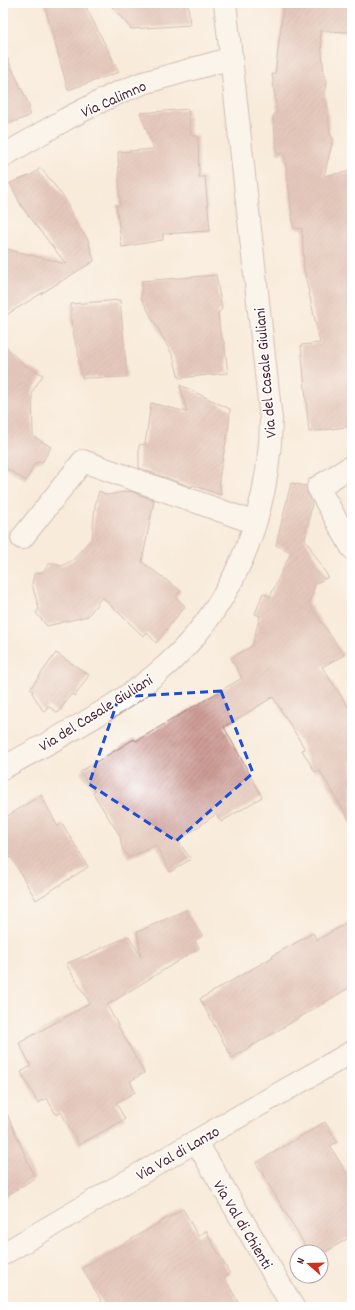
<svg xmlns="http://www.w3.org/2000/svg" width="355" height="1310" font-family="Dekko,sans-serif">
<defs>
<pattern id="building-hatch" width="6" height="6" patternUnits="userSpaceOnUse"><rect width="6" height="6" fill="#ce9c95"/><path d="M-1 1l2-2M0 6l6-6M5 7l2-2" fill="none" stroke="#a97f7a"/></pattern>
</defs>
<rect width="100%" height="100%" fill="#fff"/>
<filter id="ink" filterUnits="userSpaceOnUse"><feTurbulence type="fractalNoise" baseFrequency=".025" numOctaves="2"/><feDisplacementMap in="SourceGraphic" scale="8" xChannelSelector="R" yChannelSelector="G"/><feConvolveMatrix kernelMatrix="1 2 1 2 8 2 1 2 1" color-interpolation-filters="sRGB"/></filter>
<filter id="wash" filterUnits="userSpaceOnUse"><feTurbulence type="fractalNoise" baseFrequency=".012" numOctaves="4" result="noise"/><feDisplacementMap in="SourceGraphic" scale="16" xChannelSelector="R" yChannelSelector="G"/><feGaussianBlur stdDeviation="0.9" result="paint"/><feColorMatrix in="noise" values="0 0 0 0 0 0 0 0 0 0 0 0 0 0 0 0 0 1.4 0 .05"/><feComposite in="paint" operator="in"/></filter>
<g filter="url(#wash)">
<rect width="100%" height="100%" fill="#f8ebda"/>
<g id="blocks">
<g fill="url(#building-hatch)">
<path d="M44,3H84L119,72L68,90Z"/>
<path d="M109,3H188L190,25L131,29Z"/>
<path d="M284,3H352V32L320,31L324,75L327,81L325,94L328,112L330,134L333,139L324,176L352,171V426L309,432L301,345L320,343L304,270L302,229L294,228L284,153L277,154L273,116L277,111L272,74H275Z"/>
<path d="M3,49L29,105V116L3,126Z"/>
<path d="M188,109L191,135L198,136L199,177H205L210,231L163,234V240L122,247L116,205H120L118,152L154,149L140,113Z"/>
<path d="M41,168L65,199L74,220L88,240L94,261L3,317V248L66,264L22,207L10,183L31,175Z"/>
<path d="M216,275L222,309L218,313L220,334L224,342L228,373L179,378L173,356L141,298L142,281Z"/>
<path d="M120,300L127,377L82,378L79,363L78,348L76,346L71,321V304Z"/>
<path d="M3,344L23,364L43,375L32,392L33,436L51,447L43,461L35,463L26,481L3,466Z"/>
<path d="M180,385L230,409L229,425L219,478L221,495L192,485V487L139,468V445L145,444L151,403L187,412Z"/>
<path d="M291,483L306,486L307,493L312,503L305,539L328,577L315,584L309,604L344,655L322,667L352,713V824L319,770L315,772L302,750L305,749L273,697L224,727L262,797L221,822L216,814L178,841L191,859L170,872L156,845L129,858L122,848L120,836L93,793L95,791L88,783L80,772L134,739L136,741L242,678L231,658L252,646L260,616L255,614L263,593L270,597L291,552L276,545Z"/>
<path d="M99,491L107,495L130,491L154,500L142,562L181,591L176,598L185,606L156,643L147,633L143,636L102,597L88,616L47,626L36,613L39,609L32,584L34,574L43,572L50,563L62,566L73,560L92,538L95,506Z"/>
<path d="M56,653L89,675L75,696L71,694L58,713L48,706L44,712L32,693L33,691L30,689Z"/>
<path d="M41,795L58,827L62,823L88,867L36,900L11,857L3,862V819Z"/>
<path d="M186,910L202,936L195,941L199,948L107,1005L144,1073L130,1081L135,1092L116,1103L125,1119L79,1145L61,1112L56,1115L47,1098L38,1103L21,1072L31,1066L19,1043L90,1003L66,964L129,936L141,957L137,932Z"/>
<path d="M352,920V986L232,1058L200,999L273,957L272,956L313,933L317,940Z"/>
<path d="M3,1105L35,1178L3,1198Z"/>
<path d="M325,1122L337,1142L330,1146L352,1182V1236L325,1252H309L256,1163Z"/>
<path d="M183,1209L198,1236L206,1231L230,1274L224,1277L241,1307H105L82,1268Z"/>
</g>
</g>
</g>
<g filter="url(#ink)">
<use href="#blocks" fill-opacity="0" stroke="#a18582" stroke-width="1"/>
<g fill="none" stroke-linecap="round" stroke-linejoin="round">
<g stroke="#a18582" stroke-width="24">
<g id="minor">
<path d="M3,156L66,119L113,95L143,83L232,58"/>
<path d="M352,466L318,487L352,548"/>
<path d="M22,538L83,461L255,523"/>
<path d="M3,768C55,739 109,712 155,675C232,613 270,516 271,419L225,3"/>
<path d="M196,1141L293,1307"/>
<path d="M3,1254L196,1141L352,1052"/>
</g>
</g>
<use href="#minor" stroke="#fff" stroke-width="22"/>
</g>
</g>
<path d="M0 0H355V1310H0ZM221,691L253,773L176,841L89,784L119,697Z" fill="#f8ebda" fill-opacity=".55" fill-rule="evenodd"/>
<path fill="none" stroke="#1d4ed8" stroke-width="3" stroke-dasharray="8 5" stroke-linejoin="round" d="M221,691L253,773L176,841L89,784L119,697Z"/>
<g text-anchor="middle" stroke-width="3" stroke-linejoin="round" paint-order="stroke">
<g font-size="16" fill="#4a1f2b" stroke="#fff">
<text transform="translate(113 98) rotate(-24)" y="6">Via Calimno</text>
<text transform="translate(264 373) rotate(-95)" y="6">Via del Casale Giuliani</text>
<text transform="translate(95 712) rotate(-32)" y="6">Via del Casale Giuliani</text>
<text transform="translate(177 1152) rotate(-30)" y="6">Via Val di Lanzo</text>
<text transform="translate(244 1224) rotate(59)" y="6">Via Val di Chienti</text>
</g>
</g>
<rect width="355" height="1310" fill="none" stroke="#fff" stroke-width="16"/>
<g transform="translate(309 1264) rotate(290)"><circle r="19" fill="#ffffff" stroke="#b7a5aa"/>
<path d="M0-3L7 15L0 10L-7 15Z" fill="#c8321e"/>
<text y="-6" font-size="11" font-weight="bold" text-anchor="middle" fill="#4a1f2b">N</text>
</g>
</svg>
